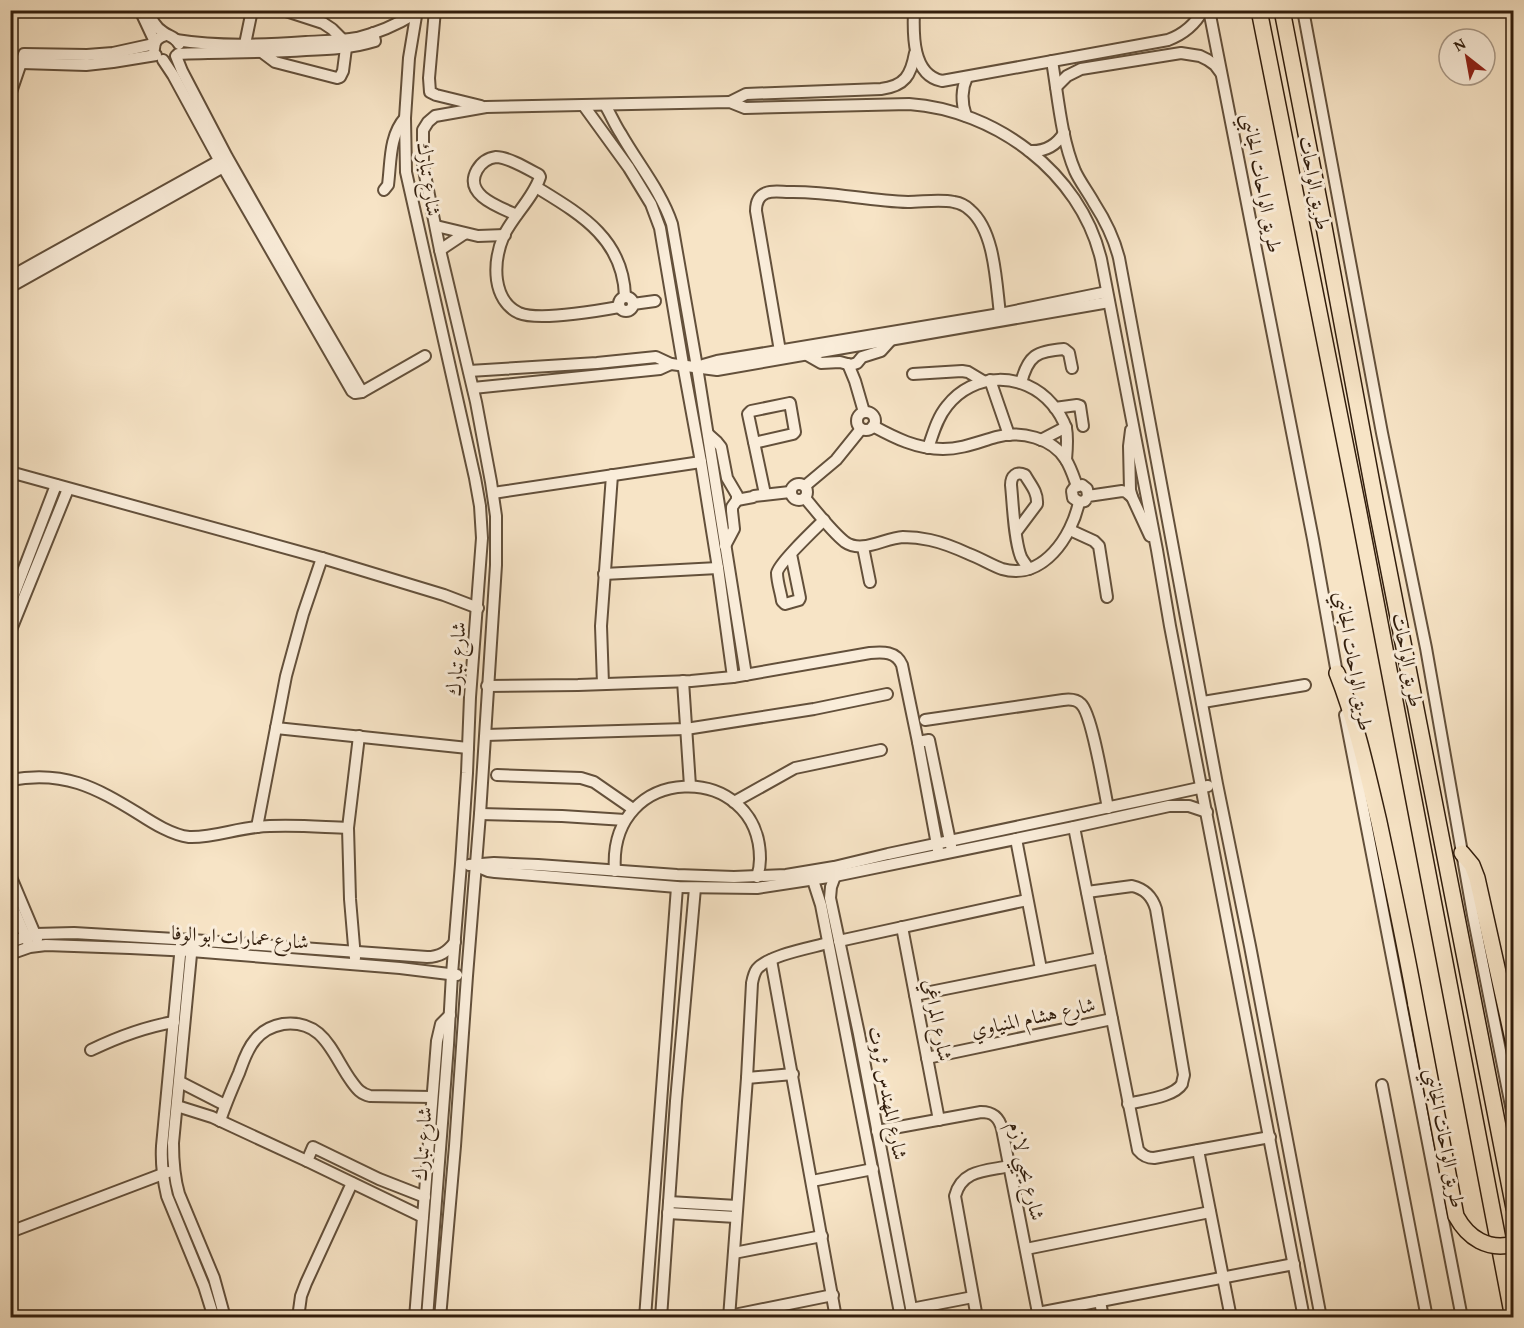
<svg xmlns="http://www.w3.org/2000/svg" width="1524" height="1328" font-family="'Gentium Book Plus',Amiri,serif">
<rect width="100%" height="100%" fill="#f7e4c6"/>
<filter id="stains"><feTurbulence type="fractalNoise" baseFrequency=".00333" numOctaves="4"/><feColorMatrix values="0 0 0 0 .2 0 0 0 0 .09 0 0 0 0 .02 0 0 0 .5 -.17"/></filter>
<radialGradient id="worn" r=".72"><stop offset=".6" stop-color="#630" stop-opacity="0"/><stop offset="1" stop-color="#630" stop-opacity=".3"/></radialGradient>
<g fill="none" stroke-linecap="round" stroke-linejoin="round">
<g stroke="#63503b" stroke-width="14">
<g id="minor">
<path d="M140,10L155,42"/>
<path d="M148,10C151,19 155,27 163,32C169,37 175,36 179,44"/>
<path d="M283,10L323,23L332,29L343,40"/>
<path d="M417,10L409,58L405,118L406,172L475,478L480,506L482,538L470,697L467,773L461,864L452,974L448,1045L427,1318"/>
<path d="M435,10L429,78L430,92L436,95L481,106"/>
<path d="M914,10C913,34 912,75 942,81L1168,40C1184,34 1195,25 1203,10"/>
<path d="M1209,10L1313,539L1338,679"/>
<path d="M1303,10L1382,433L1426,648L1473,915L1514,1121"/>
<path d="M176,40C219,47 263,45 306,42C323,41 341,41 357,38C378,33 398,24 416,13"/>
<path d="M245,44L251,15L253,10"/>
<path d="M154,49C154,41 158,37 166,35"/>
<path d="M263,53L275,62L337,78L340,77L343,71L346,48"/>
<path d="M178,54C221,52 263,53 306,50C330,49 352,48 375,41L373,33"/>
<path d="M176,56L182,71L227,157L310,303L362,392"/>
<path d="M163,60L173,75L223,167L352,391L355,393L362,392L425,356"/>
<path d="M1052,61C1058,96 1061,138 1075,171C1080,182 1088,192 1094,203C1105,220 1114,238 1119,258L1217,784L1250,946L1321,1318"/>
<path d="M22,63L86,65L113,62L156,55"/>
<path d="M1056,87L1067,76L1081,69L1181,53L1200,56L1208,60L1215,65L1221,73"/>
<path d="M10,95L24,54L87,55L113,53L154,44"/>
<path d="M730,102L746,94L881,89C905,86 911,75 915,53"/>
<path d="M605,105C611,115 615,125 621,134C638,164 661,191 672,224L697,367L746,675"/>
<path d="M584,106L629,168L651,204L660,228L683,364L701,462L718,568L733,677"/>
<path d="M966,116C961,102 961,90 967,77"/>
<path d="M1029,151C1044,152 1056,146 1064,133"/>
<path d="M536,187C580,214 623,238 625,296"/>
<path d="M384,190L388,185C391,162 389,136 405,118"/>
<path d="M517,215C499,207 463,195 477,170C481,163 488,158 496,157C508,157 528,169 539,175L540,177C533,198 514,215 504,235C498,249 495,265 497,280C499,294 506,307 519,313C538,321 597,311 619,307"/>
<path d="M436,226L478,236L505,235"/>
<path d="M440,250L464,234"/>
<path d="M10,277L224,158"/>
<path d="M10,287L227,165"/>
<circle cx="626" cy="304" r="7"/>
<path d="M633,304L655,301"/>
<path d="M780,351L756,211C756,203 758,196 766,193C773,190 782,192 789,192C829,191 868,201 908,202C923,202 939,199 954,202C960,203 966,206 970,210C995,231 996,283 1000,314"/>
<path d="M807,355L821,363L840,362L851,365L857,363L862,357L881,351L890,341"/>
<path d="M671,364L717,370L1109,302"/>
<path d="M848,364L855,381L864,412"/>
<path d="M703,365L717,361L1000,314L1107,292"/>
<path d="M469,371L597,363L656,357L671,364L660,369L473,388"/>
<path d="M913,374L962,371L968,372L983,381"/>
<path d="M990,380L1009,435"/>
<path d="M1021,383C1028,355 1037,351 1064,349L1069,353L1072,368"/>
<path d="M1055,408L1077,405L1080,406L1083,426"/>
<circle cx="866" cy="421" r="9"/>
<path d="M873,426C895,438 917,449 943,449C962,449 978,442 996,437C1020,430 1053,438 1066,460C1071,468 1074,478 1077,486"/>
<path d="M1131,430L1129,446L1130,490L1132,497L1150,536"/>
<path d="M708,434L717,442L721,447L727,478L737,495V500L732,507V511L734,529L725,546"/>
<path d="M1041,440L1066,427"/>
<path d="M754,443L793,434L795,432L790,403L751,411L748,414L765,494"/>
<path d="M928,448C933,434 937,418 947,406C973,372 1024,371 1052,404C1058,411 1063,419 1066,428C1068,438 1067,449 1066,460"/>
<path d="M10,472L322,558L444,595L478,608"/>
<circle cx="799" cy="492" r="8"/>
<path d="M805,486L836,460L861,429"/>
<path d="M493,493L701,462"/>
<path d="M1088,496L1087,489L1082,485L1075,487L1072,491L1073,498L1079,502L1085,501L1088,496L1122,491L1126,492L1132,497"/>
<path d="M805,498C816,511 832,532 845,542C862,554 884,538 903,537C912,537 921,538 930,540C944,543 956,548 969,554C980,558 991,565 1002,569C1043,581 1072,536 1079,502"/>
<path d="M737,500L753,497L754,496L790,492"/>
<path d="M1070,530L1094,541L1099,546L1107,597"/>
<path d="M1016,532L1037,504C1038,492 1030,484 1025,475C1016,471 1011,476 1011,485C1013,504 1014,540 1021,557C1023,561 1026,565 1029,569"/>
<path d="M863,547L870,582"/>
<path d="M791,554L800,598L799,600L785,604L782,601C781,593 777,582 777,573C778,564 816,528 824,520"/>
<path d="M604,574L718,568"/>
<path d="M10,605L56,485"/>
<path d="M10,632L68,489"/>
<path d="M683,681L690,786"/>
<path d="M603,684L601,626L612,475"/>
<path d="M487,686L578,685L691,681L733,677L870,653C883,652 896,651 902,665L918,742L938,850"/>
<path d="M1203,702L1305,685"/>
<path d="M1345,715L1462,1318"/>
<path d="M925,720L1063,700C1070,699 1076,699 1081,704C1092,714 1104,789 1108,808"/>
<path d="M276,728L468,748"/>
<path d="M486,735L686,729L814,709L887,694"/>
<path d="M918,742L929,740L951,846"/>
<path d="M497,775L581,778L594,782L633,809"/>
<path d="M10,780C64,770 95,787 139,814C153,823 172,835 189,837C212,838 234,829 257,827C287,824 318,827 348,828"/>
<path d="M734,802L795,768L881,750"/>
<path d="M480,814L562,816L625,820"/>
<path d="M257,827L286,676L303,614L322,558"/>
<path d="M1074,827L1138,1150C1143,1156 1147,1158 1154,1158L1270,1137"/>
<path d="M1016,839L1041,969"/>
<path d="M469,865L494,863L538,865L677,875L734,877L786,875L834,867L888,854L1167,795L1208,786"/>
<path d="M476,866L488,871L495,872L677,887L757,888L835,876L1074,827L1169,806H1189L1207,812"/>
<path d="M615,871C607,761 760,760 760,859C760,865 759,871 757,877"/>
<path d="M811,874L821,905L901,1318"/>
<path d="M10,875L37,939"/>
<path d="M835,876L831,887L830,898L859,1034L913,1318"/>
<path d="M1087,892L1132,886C1145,889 1152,896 1156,909L1184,1075C1184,1075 1182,1083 1182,1084C1174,1097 1143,1100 1128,1104"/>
<path d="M10,901L28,942"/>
<path d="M902,927L939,1120"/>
<path d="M839,941L1027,900"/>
<path d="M10,942L35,934L74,933L192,940L427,957C440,957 447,952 455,942"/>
<path d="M192,944L173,1143C173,1161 174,1177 179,1194L214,1278L225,1318"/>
<path d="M181,945L162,1146C161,1163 163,1179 167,1196L204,1286L214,1318"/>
<path d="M10,954L30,947L46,945L130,948L191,951L400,968L457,975"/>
<path d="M355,958L350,899L348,828L359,736"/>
<path d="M771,960L836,1318"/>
<path d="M915,995L1100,958"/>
<path d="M91,1050C118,1037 144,1027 174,1022"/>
<path d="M927,1058L1112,1019"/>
<path d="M747,1078L793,1074"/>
<path d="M180,1082L225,1105"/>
<path d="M1382,1085L1427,1318"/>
<path d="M177,1106L212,1117L307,1161L423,1217"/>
<path d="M220,1121C225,1105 232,1089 239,1073C243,1062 247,1049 255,1040C262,1031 272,1026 283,1024C325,1019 332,1055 352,1082C357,1089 361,1094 370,1096L432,1097"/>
<path d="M877,1131L981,1112C993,1112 999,1117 1002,1129L1039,1318"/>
<path d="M1198,1150L1231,1318"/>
<path d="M307,1161L313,1147L379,1179L425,1197"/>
<path d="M812,1181L873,1169"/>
<path d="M669,1202L737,1206"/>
<path d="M668,1213L736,1217"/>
<path d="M10,1232L168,1172"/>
<path d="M1026,1249L1210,1212"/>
<path d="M734,1253L822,1236"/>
<path d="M1100,1301L1103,1318"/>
<path d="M911,1309L973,1297"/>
<path d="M1038,1313L1294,1264"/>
<path d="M729,1316L833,1295"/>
<path d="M298,1318L301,1296L306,1283L352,1183"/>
<path d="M415,1318L437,1041L441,1024L450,1015"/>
<path d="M440,1318L455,1146L467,976L480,814L496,565V516L491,482L476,402L440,250L423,165V130L428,122L435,116L486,107L730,102L745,108L909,104C995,110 1080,172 1101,259L1157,550L1170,626L1304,1318"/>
<path d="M645,1318L677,887"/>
<path d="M661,1318L676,1101L695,888"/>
<path d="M729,1318L747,1078L752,983C753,978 754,973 757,969C769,955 810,948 828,943"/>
<path d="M977,1318L955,1196C962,1169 987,1171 1010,1166"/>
</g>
</g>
<g stroke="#321e0d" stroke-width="18">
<g id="highway">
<path d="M1259,10L1358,508L1513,1318"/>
<path d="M1282,10L1322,216L1376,505L1514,1208"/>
<path d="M1337,673C1356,721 1367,771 1379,822C1392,883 1405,944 1416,1005"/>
<path d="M1462,853L1472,865L1477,878L1514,1044"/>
</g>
</g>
<use href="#minor" stroke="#faedda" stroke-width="10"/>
<use href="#highway" stroke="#f7e4c6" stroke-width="15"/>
<g stroke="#321e0d" stroke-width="18" stroke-linecap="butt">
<path id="highway-bridge" d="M1416,1005L1456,1216C1468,1238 1488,1251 1514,1244"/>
</g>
<use href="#highway-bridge" stroke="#f7e4c6" stroke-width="15"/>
</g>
<g text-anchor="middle" stroke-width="6" stroke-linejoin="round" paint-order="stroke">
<g font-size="20" fill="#321e0d" stroke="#faedda">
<text transform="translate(429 179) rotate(82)" y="7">شارع تبارك</text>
<text transform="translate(1262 183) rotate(79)" y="7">طريق الواحات الجانبي</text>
<text transform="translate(1315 183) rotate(79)" y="7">طريق الواحات</text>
<text transform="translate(456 659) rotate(-86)" y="7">شارع تبارك</text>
<text transform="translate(1408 660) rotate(79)" y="7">طريق الواحات</text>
<text transform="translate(1354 661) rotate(80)" y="7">طريق الواحات الجانبي</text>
<text transform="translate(240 937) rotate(4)" y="7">شارع عمارات ابو الوفا</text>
<text transform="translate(1033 1017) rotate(-12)" y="7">شارع هشام المنياوي</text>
<text transform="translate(938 1020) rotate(79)" y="7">شارع المراغي</text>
<text transform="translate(888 1093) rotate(79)" y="7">شارع المهندس ثروت</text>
<text transform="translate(1445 1138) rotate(79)" y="7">طريق الواحات الجانبي</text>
<text transform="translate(422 1144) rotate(-86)" y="7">شارع تبارك</text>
<text transform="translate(1027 1171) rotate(77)" y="7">شارع يحيي لازم</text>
</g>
</g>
<rect width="1524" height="1328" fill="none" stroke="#f7e4c6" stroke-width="36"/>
<rect x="12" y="12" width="1500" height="1304" fill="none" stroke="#321e0d" stroke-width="3"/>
<rect x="18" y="18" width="1488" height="1292" fill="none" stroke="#321e0d" stroke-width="1.5"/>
<g transform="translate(1467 57) rotate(329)"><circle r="28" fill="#faedda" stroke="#aa9a88" stroke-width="1.5"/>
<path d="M0-4.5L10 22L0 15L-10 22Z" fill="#8f2418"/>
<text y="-9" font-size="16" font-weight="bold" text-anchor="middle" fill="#321e0d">N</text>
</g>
<rect width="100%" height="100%" filter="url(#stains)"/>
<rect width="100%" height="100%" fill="url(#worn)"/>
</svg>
